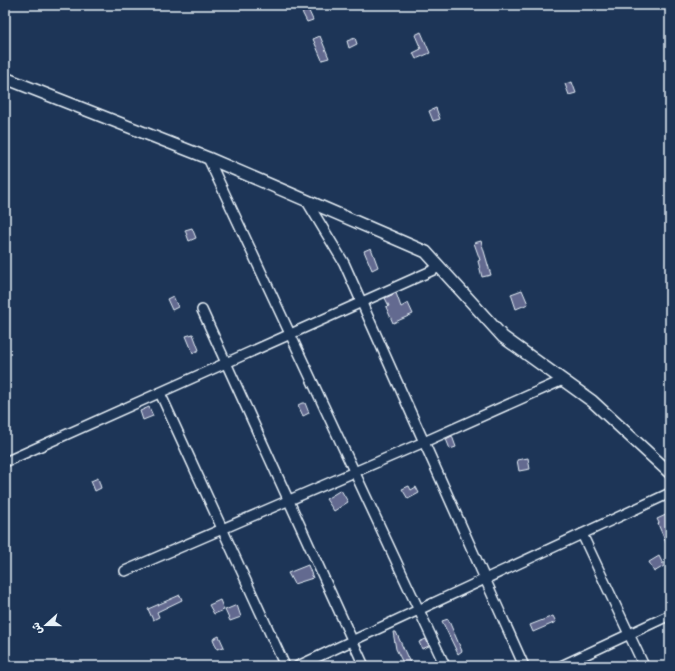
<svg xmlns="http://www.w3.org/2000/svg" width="675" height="671" font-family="Itim,'Playpen Sans Arabic',sans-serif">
<rect width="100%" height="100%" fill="#1d3557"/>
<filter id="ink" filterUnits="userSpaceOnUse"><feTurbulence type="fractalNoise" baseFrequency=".025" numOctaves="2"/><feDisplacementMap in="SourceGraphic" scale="8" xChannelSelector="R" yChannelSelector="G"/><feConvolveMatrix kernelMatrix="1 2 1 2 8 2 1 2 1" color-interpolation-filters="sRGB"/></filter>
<g filter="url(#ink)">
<g fill="#636a90" stroke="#e8f1f8">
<path d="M308,9L313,20L307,22L302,12Z"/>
<path d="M421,32L430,53L416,59L413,53L421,49L415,35Z"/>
<path d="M320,36L329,58L322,60L313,39Z"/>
<path d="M355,38L357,44L349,48L347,41Z"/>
<path d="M572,82L576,93L569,95L565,84Z"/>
<path d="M436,108L440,119L433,121L429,111Z"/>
<path d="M192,228L196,238L189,241L185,230Z"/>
<path d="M481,241L491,275L482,277L478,261L480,260L474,243Z"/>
<path d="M371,248L378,267L372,270L364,251Z"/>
<path d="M522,290L528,304L516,309L511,294Z"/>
<path d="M396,293L401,307L408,303L413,314L393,323L386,307L389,306L385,298Z"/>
<path d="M173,296L178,307L172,310L167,299Z"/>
<path d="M193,334L199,350L193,353L186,336Z"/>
<path d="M302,403H305L309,413L303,416L298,405Z"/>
<path d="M149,407L153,416L143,420L140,411Z"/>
<path d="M452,436L456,447L450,449L446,439Z"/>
<path d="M528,458L530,469L519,471L517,460Z"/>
<path d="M98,478L101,488L95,491L91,481Z"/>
<path d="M409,486L411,490L416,487L419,493L408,499L402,489Z"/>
<path d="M341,490L348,502L334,511L326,499Z"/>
<path d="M670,513V552L658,524L659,523L657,519Z"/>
<path d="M659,556L664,566L654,572L649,562Z"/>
<path d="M308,565L313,578L294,584L288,573Z"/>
<path d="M180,595L182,600L157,612L159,617L153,620L148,609Z"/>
<path d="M220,600L224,610L214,614L209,605Z"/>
<path d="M237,605L241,617L230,621L225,610Z"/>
<path d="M553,616L556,622L533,632L530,625Z"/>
<path d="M448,619L462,651L458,654L442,621Z"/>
<path d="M393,632H396L410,663L404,665L396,649Z"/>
<path d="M219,636L224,647L217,649L213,639Z"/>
<path d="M426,639L429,646L422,649L419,642Z"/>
</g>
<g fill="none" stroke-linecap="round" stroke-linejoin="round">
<g stroke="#e8f1f8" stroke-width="12">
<g id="minor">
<path d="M208,158L445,666"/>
<path d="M306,200L344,263L524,666"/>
<path d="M202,310L364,666"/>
<path d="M160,393L285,666"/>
<path d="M5,462L440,267"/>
<path d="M582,534L644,666"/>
<path d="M125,571L424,442L563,380"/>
<path d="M298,666L670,493"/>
<path d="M561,666L670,615"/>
</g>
</g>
<g stroke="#e8f1f8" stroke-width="14">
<path id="tertiary" d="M5,78L208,158L426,252L503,337L592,401L670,473"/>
</g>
<use href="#minor" stroke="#1d3557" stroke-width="9"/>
<use href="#tertiary" stroke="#1d3557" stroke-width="11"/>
</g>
</g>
<rect width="675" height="671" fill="none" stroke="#1d3557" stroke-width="20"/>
<rect x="10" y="10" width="655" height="651" fill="none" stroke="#e8f1f8" stroke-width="1.5" filter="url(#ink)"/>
<g transform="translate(46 625) rotate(249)" stroke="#1d3557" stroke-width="3" paint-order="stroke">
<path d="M0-3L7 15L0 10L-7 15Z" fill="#e8f1f8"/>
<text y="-6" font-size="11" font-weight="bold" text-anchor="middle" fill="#e8f1f8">ش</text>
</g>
</svg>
